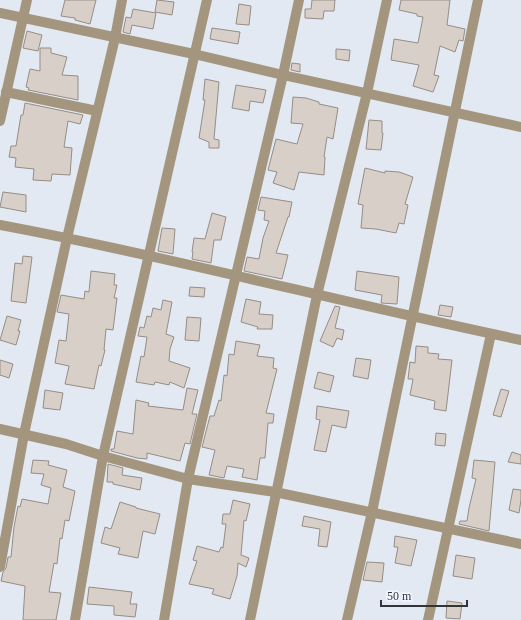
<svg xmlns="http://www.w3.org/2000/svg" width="521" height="620" font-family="'Times New Roman',serif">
<rect width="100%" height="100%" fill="#e3e9f2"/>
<g fill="#d8cfc8" stroke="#958d86">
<path d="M65,0H96L90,24L75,20V18L61,16Z"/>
<path d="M157,0L174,2L172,15L155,12Z"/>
<path d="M312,0H335L334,11H324L323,19L305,18V9H311Z"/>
<path d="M401,0H450L447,25L465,29L463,41L459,40L455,52L440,46L434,75L439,76L433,92L413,86L419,65L391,60L394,39L418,43L423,17L417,16V14L399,10Z"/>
<path d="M239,4L251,6L249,25L236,24Z"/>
<path d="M133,9L156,13L153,29L132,25L130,34L123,32L126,17L131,18Z"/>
<path d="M212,28L240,32L238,44L210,39Z"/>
<path d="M27,31L42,35L38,51L23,48Z"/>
<path d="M40,48H51V53L67,57L62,75L78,76V100L28,90L29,88L26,87L30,69L40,71Z"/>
<path d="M336,49L350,50L349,61L336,59Z"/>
<path d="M292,63L300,64V72L291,70Z"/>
<path d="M205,79L219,82L214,139L219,140V148H209V142L199,138L205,100H203Z"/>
<path d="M236,85L266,90L263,103L250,101L249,111L232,108Z"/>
<path d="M293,97L306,98L319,102V104L338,108L333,139L327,137L324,157H325L324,175L299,172L294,190L273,183L277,172L268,170L276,139L297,144L303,124L291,123Z"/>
<path d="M25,103L83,115L80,124L68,121L64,147L72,148L70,175L52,174L51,181L33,180L34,169L15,167L16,158L9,157L11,146H16L21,115H23Z"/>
<path d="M369,120L382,121V133H383L381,150L366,149Z"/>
<path d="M365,168L385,173V171L399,172L413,177L405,204L408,205L404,224L399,223L396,233L376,229L361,228L363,205L358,204Z"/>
<path d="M3,192L26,195V212L0,207Z"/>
<path d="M261,197L292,202L289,217H288L276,253L288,255L282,279L244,271L247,257L259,259L263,238L269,221L264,220L265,211L258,210Z"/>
<path d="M212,213L226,217L221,240H214L211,263L192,259L193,252H192L194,238L205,239Z"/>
<path d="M162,228L175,229L173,254L158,251Z"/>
<path d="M23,256L32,257L26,303L11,301L15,263L22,264Z"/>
<path d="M91,271L115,274L114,285H117L114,298H117L113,330L106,329L104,350H105L101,366L99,365L94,389L65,384L69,366L55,363L59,340L66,341L69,314L57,312L61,295L84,299L85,291L89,292Z"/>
<path d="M357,271L399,277L397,304L381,303L382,295L355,290Z"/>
<path d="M190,287L205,288L204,297L189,296Z"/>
<path d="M246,299L261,302L259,314L273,315L272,329H257L258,327L241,322Z"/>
<path d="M163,300L172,302L166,334L174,337L170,349L169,361L190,368L184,388L170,382L169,385L155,382L154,385L136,382L141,356L144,357L147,337L138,336L140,327L144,328L147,316L151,317L153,308L161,310Z"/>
<path d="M440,305L453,307L451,317L438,315Z"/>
<path d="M335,306L340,307L335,328L344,330L342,340L337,338L333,347L320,341Z"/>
<path d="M7,316L21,320L18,331H20L16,345L0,340Z"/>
<path d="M187,317L201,318L199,341L185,340Z"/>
<path d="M236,341L260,345L257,356L274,358L273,368L277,369L266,413L274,414L273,423H268L265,458H260L257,480L242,477L244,469L227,466L224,478L209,475L215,450L202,447L210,416H214L219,400L221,401L224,375L227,376L229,354L234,355Z"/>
<path d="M416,346L428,347V353L439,354L438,359L452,360L446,411L434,409L435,401L410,395L413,379H408L410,362L415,363Z"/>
<path d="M356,358L371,360L368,379L353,376Z"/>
<path d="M0,360L13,364L9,378L0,375Z"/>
<path d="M318,372L334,376L330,392L314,388Z"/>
<path d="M187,388L198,390L192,414H197L190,444L185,443L180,461L147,453V459L137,458L111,451V449H114L117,431L133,434L136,400L149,403L148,406L183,410Z"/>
<path d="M501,389L509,391L501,417L493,415Z"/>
<path d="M45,390L63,393L60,410L43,408Z"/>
<path d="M317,406L349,411L346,428L332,425L326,452L314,450L320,420L316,419Z"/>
<path d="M436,433L446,434L445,446L435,445Z"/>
<path d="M512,452L521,455V464L508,462Z"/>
<path d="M33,460L49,461L48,465L67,470L63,487L75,491L69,521L65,520L62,539L60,538L57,564L54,563L49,592L61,593L56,620H23L25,586L1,581L3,572L6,568L8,557H11L14,527L18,506L20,507L22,499L48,504L51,488L41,485L44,474L31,473Z"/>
<path d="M474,460L495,462L489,531L459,524L460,521H467L469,508L476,479L472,478Z"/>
<path d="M108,464L123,468L122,475L142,478L140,490L113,484V482H107Z"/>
<path d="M513,489L521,490V500L519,513L509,510Z"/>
<path d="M233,500L250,504L246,521L244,520L241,555L249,558L246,567L238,563L237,576L230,599L212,594L214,589L189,584L197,561L193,560L197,546L219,552L221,547L223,548L226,524H222L223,514H230Z"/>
<path d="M120,502L136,507V508L160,514L155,534L143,531L138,558L118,554L120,548L101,543L105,527L111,529Z"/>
<path d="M304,516L331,522L327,547L318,546L320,529L302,526Z"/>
<path d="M395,536L417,540L411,566L395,563L398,547H394Z"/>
<path d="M456,555L475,558L472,579L453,576Z"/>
<path d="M367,562L384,563L382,582L363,580Z"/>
<path d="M89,587L132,592L130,604H137L135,617L114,615V606L87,604Z"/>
<path d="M447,601L462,603L460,619L446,618Z"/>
</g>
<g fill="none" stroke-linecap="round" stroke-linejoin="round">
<g stroke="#a4967e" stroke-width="10">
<path d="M0,13L194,54L283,75L521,127"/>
<path d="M6,92L97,111"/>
<path d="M0,121L27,0"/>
<path d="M0,225C175,258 347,304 521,340"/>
<path d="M0,429L66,444L103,456L188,479L275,492L521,544"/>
<path d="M0,567L24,434L67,238L115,38L122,0"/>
<path d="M75,620L103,456L207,0"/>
<path d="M164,620L188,479L283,75L299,0"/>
<path d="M250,620L317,295L367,93L387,0"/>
<path d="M347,620L372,512L478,0"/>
<path d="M428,620L491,334"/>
</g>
</g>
<path d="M381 600v6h86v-6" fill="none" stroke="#323438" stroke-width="2"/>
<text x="387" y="600" font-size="12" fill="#323438" stroke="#f0f6ff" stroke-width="3" paint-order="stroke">50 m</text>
</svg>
